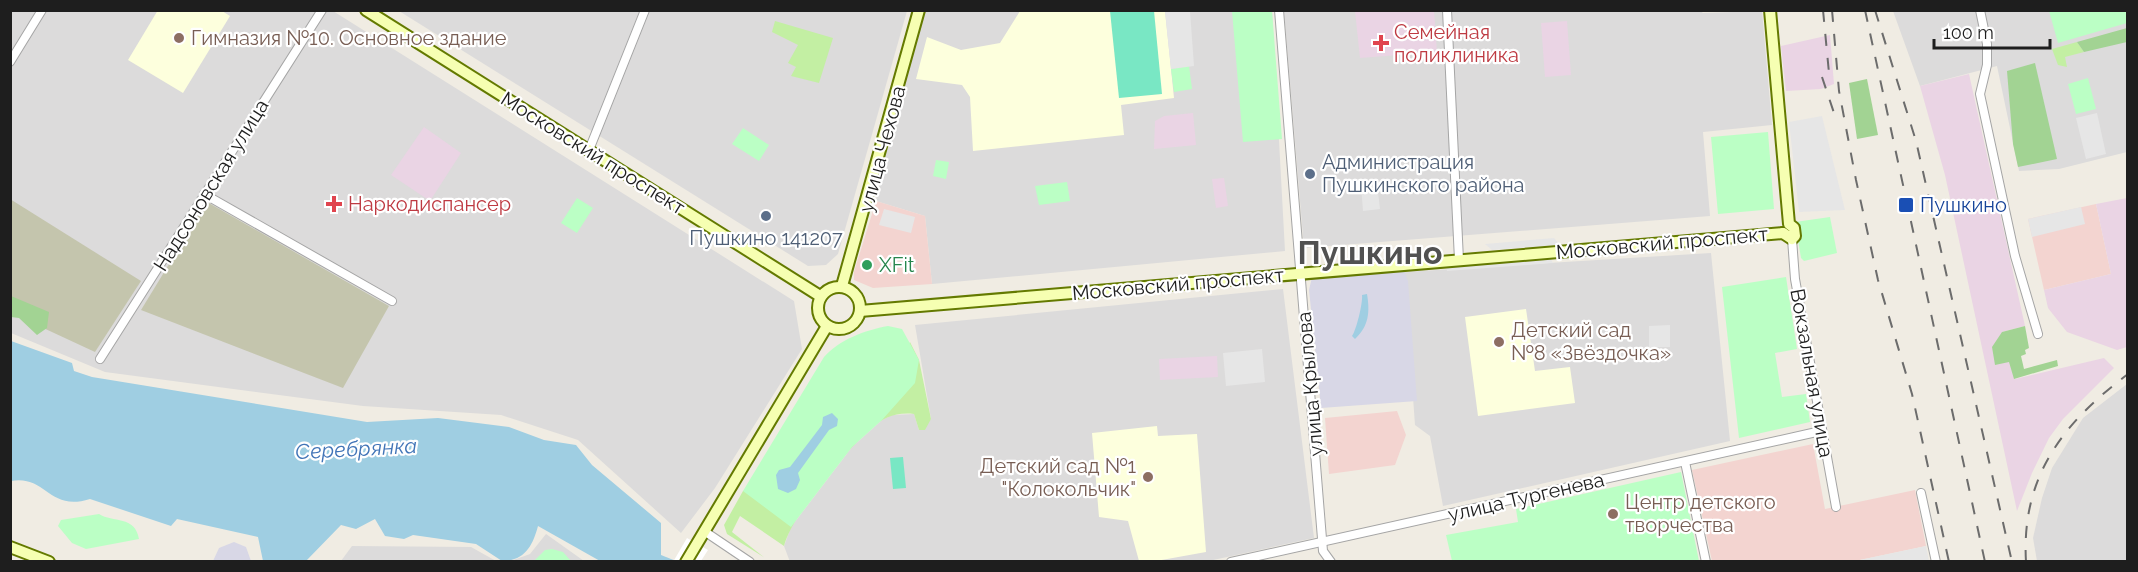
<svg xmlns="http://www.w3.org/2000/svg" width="2138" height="572" font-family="Raleway,sans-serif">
<rect width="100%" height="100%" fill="#f0ece3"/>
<g fill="#dcdbdb">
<path d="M1699,10L1703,13L1762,11L1772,125L1703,132L1710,216L1304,248L1284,11Z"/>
<path d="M10,11H333L794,301L802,349L715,488L681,533L578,440L501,415L363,406L105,372L11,333Z"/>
<path d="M399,11H907L838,254L826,265L808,266Z"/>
<path d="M925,11H1272L1285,251L932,284L925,216L876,201L883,159Z"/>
<path d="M1893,11H2127V152L2059,169L2019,171L1997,66L1920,86Z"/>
<path d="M1711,253L1730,441L1443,506L1430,436L1415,425L1404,272Z"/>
<path d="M1283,289L1314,538L1204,562H790L784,546L791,527L852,447L882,420L892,415L914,414L919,430L931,419L915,325Z"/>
<path d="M2127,384V561H2037L2033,538L2042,498L2052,468L2083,418Z"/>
<path d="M546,534L584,561L508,562L530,554Z"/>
<path d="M352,546L471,547L496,561H341Z"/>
</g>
<g fill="#f3d4d0">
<path d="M876,201L925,216L932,284L873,288L854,280V272Z"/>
<path d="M2096,204L2111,274L2044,290L2028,219Z"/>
<path d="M1397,411L1406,435L1395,465L1329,474L1325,418Z"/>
<path d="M1813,444L1825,509L1915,490L1926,546L1855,561H1712L1692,470Z"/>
</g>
<g fill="#ead4e4">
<path d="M1355,11H1434L1437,52L1360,58Z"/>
<path d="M1567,21L1571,75L1545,77L1541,23Z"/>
<path d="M1830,35L1834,84L1821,89L1786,91L1781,46Z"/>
<path d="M1969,74L2025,326L2002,332L2015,379L2104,358L2114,368L2063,419L2049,438L2032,473L2017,511L1945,175L1920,86Z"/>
<path d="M1193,113L1196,145L1154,149L1155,121L1164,116Z"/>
<path d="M424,127L461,153L430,201L391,175Z"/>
<path d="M1224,178L1228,206L1216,208L1212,179Z"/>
<path d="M2127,198V347L2117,350L2067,332L2048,308L2044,290L2111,274L2096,204Z"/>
<path d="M1217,356L1218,377L1160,380L1159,359Z"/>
</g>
<g fill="#fdffdd">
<path d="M158,10L222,11L230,16L183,93L128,60Z"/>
<path d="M1020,11H1165L1174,98L1121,105L1124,135L973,151L970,97L962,85L916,79L927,37L961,50L1000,43Z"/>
<path d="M1526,309L1535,371L1570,367L1575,403L1478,416L1465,317Z"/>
<path d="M1157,426L1158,436L1197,434L1206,552L1156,561H1139L1128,521L1099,517L1092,433Z"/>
</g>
<g fill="#c4c5ad">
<path d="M10,199L141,281L95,352L11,313Z"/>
<path d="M207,202L389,306L343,388L141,310Z"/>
</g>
<g fill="#c3efa3">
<path d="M775,21L833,38L819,83L791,76L796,67L788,63L798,45L772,32Z"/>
<path d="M2077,42L2084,52L2065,57L2067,67L2058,65L2052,49Z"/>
<path d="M910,342L919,360L931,419L925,430H919L914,414C895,412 884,418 869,429Z"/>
<path d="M866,433C842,456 792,515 784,546L740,516L732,532L765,558L727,534L724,525L743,491L814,481Z"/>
</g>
<g fill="#a2d393">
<path d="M2127,28V42L2084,52L2077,42Z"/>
<path d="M2035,63L2057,159L2018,167L2013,144L2007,71Z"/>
<path d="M1867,79L1878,135L1857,139L1849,83Z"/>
<path d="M11,296L49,312L47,328L37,335L19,318L11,317Z"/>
<path d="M2025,326L2029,348L2025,350L2026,354L2021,356L2024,369L2057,360L2058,366L2014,379L2009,362L1995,365L1992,347L2002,332Z"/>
</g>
<g fill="#bbffc5">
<path d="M1232,11H1272L1282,139L1243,142Z"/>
<path d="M2049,11H2126L2127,23L2058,43Z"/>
<path d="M1189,66L1192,89L1174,92L1171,69Z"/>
<path d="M2088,78L2096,109L2076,114L2068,84Z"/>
<path d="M743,128L769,145L759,161L732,144Z"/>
<path d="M1768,132L1774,209L1718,214L1711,137Z"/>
<path d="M936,160L949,162L946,179L933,176Z"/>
<path d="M1067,182L1070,201L1039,205L1035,186Z"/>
<path d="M577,198L593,208L577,233L561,223Z"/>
<path d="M1830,217L1837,253L1804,261L1801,258L1795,222Z"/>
<path d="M1786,277L1797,349L1775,353L1782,397L1806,394L1810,422L1739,438L1722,287Z"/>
<path d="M888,326L902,329L919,360L915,383L882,420L852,447L791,527L743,491L824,357C839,340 865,330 888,326Z"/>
<path d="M1681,472L1699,561H1452L1446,535L1518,522L1516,509Z"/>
<path d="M99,514C113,523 135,515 139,539L86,549L72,543L58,526L61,520Z"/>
<path d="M552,549L563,552L571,561L535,560L545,550Z"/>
</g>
<g fill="#79e7c4">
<path d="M1110,11H1154L1162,94L1119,98Z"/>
<path d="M903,457L906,488L893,489L890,458Z"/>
</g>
<g fill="#e6e6e6">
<path d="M1165,11H1190L1194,66L1171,69Z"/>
<path d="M2097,113L2106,154L2086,159L2076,118Z"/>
<path d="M1822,116L1845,210L1799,212L1789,122Z"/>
<path d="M1377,184L1380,209L1363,211L1361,185Z"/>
<path d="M2081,207L2085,224L2032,237L2028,219Z"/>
<path d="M884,209L915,217L911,233L879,225Z"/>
<path d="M1554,238L1560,245L1492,250L1485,244Z"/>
<path d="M1550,257L1553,263L1447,271L1446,265Z"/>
<path d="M1670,325V347H1649V326Z"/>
<path d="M1262,349L1265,382L1226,386L1223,353Z"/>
<path d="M1926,546L1929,561H1855Z"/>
</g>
<g fill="#d8d7e6">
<path d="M1403,268L1408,281L1417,401L1321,408L1309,290L1312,277Z"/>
<path d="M234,542L246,547L251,561H213L219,548Z"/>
</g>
<g fill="#9fcee2">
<path d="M1367,294C1370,312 1369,326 1355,339L1352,336C1356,331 1363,303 1362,295Z"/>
<path d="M11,341L72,363L74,371L92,377L367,422L438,418L509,427L544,440L576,445L592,465L661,523V555L676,561H600L538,526C533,545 525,561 502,561L476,544L413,535L404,539L385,536L375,519L356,529L341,525L306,561H263L258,537L177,519L171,526L90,499C48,512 47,475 11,481Z"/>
<path d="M832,413L838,419L837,426L829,430L798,473L800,480L796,489L788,493L778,489L776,475L779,470L790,467L822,425L823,417Z"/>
</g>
<path fill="#fff" d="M687,538L708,550L701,561L673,562Z"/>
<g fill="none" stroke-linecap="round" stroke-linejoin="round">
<g stroke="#a5a5a5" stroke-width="10">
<g id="street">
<path d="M1279,10L1323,551L1331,562"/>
<path d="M1447,10L1459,260"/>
<path d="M1980,10L1987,44V65L1980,94L2015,256L2038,334"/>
<path d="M10,62L42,10"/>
<path d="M589,150L645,10"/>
<path d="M204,194L392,301"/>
<path d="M1792,239L1795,279L1836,507"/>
<path d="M100,359L322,10"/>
<path d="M1685,462L1706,562"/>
<path d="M1921,493L1936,562"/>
<path d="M704,531L750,562"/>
<path d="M1231,562L1821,431"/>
</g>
</g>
<g stroke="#647a00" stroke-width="14">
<g id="secondary">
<path d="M366,10L820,296"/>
<path d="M1770,10L1789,224L1794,228L1795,236L1792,239L1783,233"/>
<path d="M842,286L919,10"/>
<circle cx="839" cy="308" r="21"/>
<path d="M860,311L1783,233"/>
<path d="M10,547L49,562"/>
<path d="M686,562L827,326"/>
</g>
</g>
<use href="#street" stroke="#fff" stroke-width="8"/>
<use href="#secondary" stroke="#f6ffb2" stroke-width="10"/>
<g stroke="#6c6c6c" stroke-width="2" stroke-dasharray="12 12" stroke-linecap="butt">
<path d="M1823,10L1829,73"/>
<path d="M1832,10L1839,91L1856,180L1878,280L1912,394L1949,562"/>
<path d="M1865,10L1985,562"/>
<path d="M1875,10L1916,141L2012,562"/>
<path d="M1822,77L1836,119"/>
<path d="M2026,562C2021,476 2063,423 2128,374"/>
</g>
</g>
<g fill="#8d6e63" stroke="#fff" stroke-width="2">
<circle cx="179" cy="38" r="6"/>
<circle cx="1499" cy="342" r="6"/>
<circle cx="1148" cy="477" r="6"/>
<circle cx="1613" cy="514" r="6"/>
</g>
<g fill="#e0444e" stroke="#fff" stroke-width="2">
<path d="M1378 34h6v6h6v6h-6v6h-6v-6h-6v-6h6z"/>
<path d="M331 195h6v6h6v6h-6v6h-6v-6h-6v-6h6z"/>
</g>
<g fill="#5c6f8a" stroke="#fff" stroke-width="2">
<circle cx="1310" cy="174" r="6"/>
<circle cx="766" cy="216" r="6"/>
</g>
<rect fill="#1a4fb4" stroke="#fff" stroke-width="2" x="1898" y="197" width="16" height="16" rx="3"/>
<circle fill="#2e9e5b" stroke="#fff" stroke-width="2" cx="867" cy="265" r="6"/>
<g text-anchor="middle" stroke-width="4.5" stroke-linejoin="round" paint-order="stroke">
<g font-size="20" fill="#be3a42" stroke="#fff" text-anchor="start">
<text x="1394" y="39">Семейная<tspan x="1394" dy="23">поликлиника</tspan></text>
<text x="348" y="211">Наркодиспансер</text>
</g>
<g font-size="20" fill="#785e54" stroke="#fff" text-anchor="start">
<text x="191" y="45">Гимназия №10. Основное здание</text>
<text x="1511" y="337">Детский сад<tspan x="1511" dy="23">№8 «Звёздочка»</tspan></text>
<text x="1136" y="473" text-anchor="end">Детский сад №1<tspan x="1136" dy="23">"Колокольчик"</tspan></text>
<text x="1625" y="509">Центр детского<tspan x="1625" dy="23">творчества</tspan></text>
</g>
<g font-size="20" fill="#1e1e1e" stroke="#fff">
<text transform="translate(882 149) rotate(-75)" y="7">улица Чехова</text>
<text transform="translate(593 153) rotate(32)" y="7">Московский проспект</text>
<text transform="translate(211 185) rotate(-58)" y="7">Надсоновская улица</text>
<text transform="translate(1662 243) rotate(-5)" y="7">Московский проспект</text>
<text transform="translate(1178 284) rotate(-5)" y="7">Московский проспект</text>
<text transform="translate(1812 373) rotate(80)" y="7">Вокзальная улица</text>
<text transform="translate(1310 384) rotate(-95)" y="7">улица Крылова</text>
<text transform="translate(1526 497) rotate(-13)" y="7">улица Тургенева</text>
</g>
<g font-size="20" fill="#4e5e75" stroke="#fff" text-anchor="start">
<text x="1322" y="169">Администрация<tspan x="1322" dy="23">Пушкинского района</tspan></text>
<text x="766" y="245" text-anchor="middle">Пушкино 141207</text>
</g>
<g font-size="20" fill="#164399" stroke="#fff" text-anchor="start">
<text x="1920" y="212">Пушкино</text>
</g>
<g font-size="20" fill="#27864d" stroke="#fff" text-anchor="start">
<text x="879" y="272">XFit</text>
</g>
<g font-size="21" font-style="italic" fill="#4174b7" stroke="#fff">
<text transform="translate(356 449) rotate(-3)" y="7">Серебрянка</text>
</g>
<g font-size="32" font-weight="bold" fill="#515151" stroke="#fff">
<text x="1370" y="264">Пушкино</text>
</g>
</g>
<rect width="2138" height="572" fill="none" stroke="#1e1e1e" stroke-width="24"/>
<path d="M1934 39v9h116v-9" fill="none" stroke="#1e1e1e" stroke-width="3"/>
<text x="1943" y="39" font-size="18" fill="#1e1e1e" stroke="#ffffff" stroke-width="4.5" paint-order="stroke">100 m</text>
</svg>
